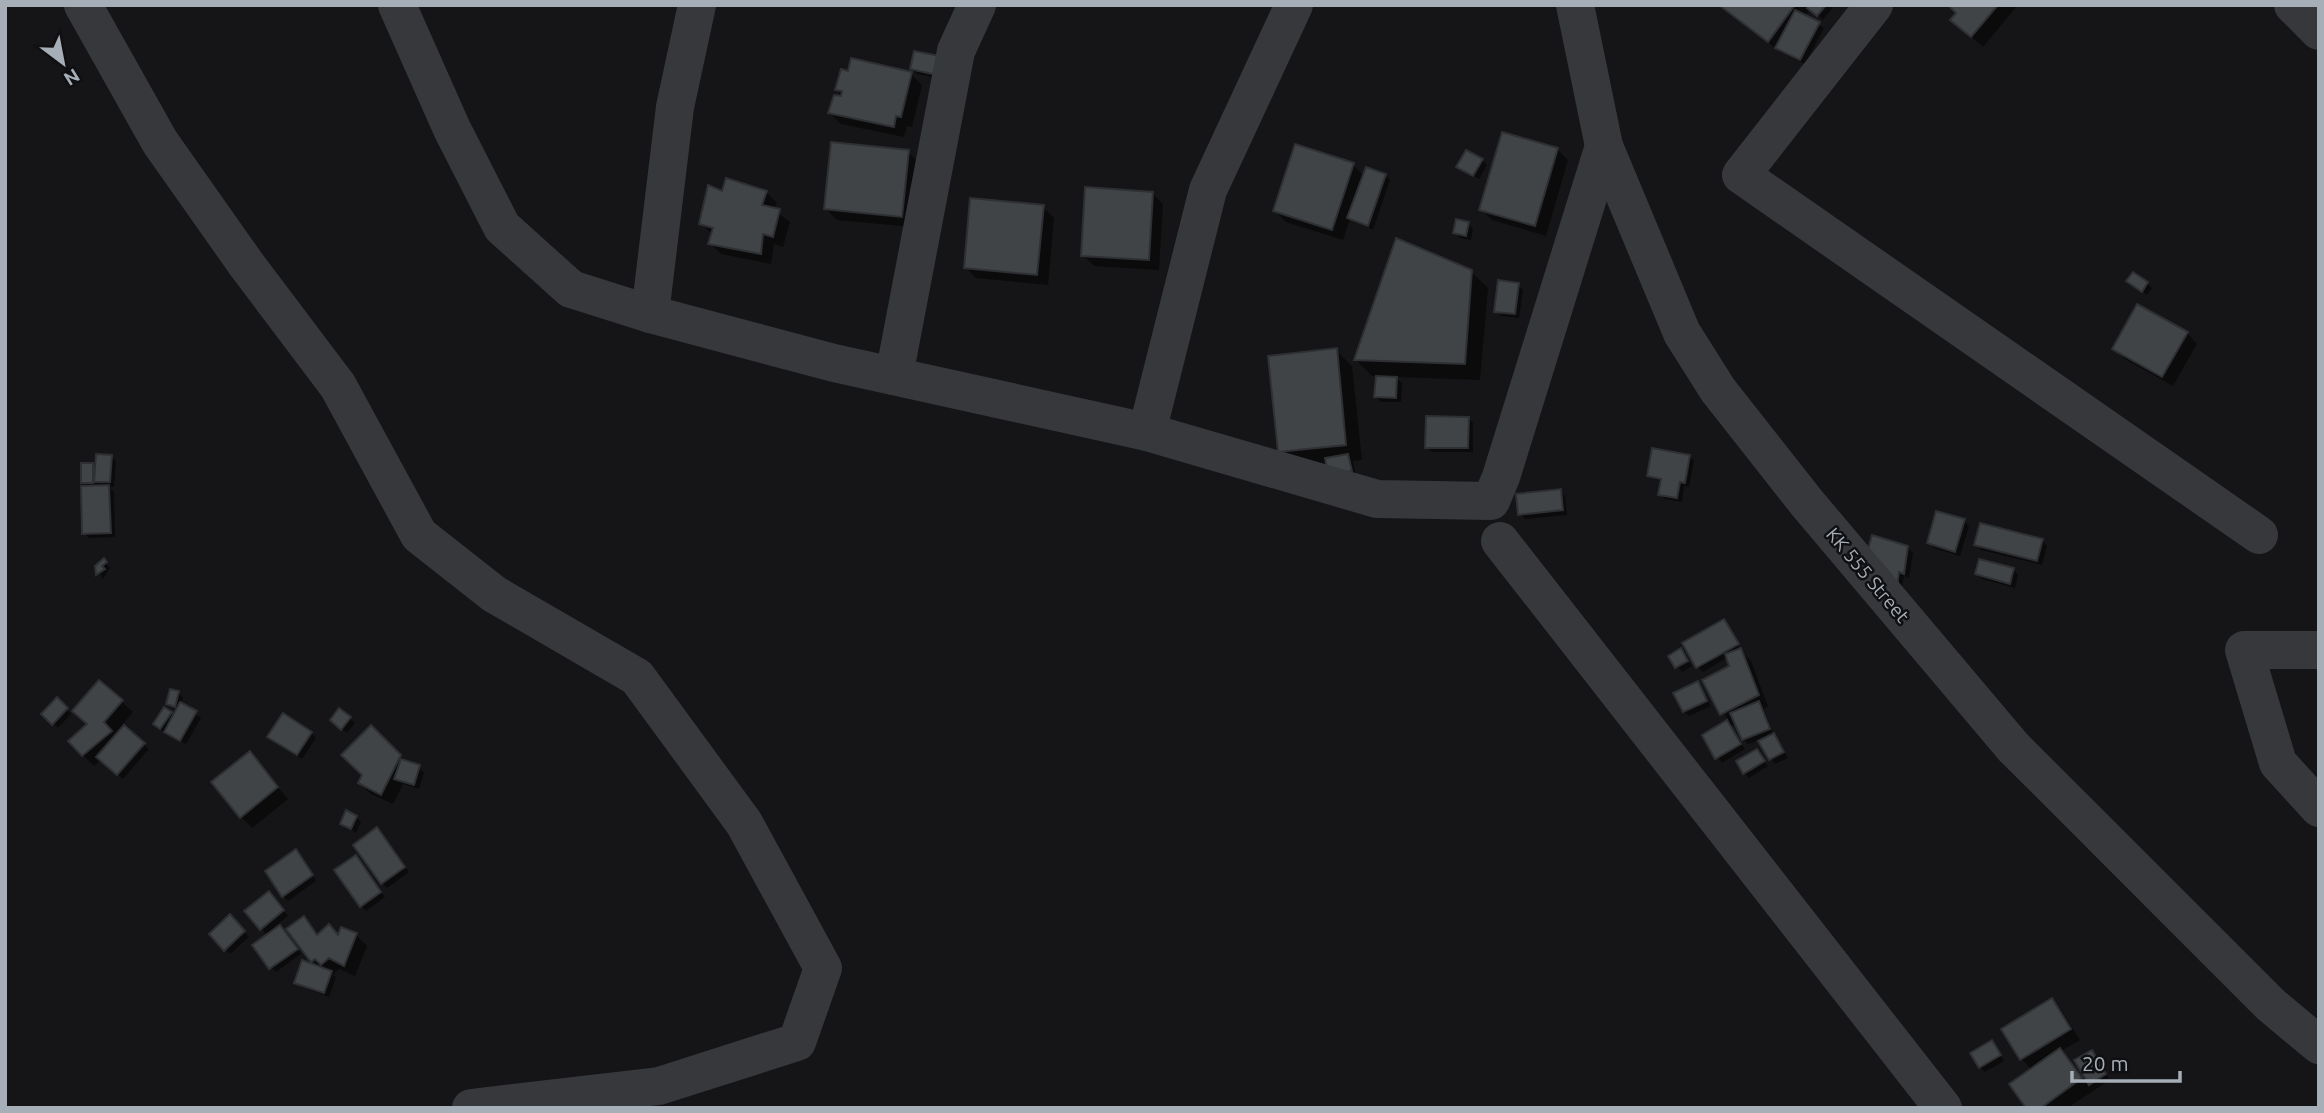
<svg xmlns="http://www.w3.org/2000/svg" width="2324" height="1113" font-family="Ubuntu,sans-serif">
<rect width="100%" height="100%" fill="#151517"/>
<g fill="#0007">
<path d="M1720,5H1835L1823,20L1811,9L1805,17L1824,28L1805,64L1779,51Z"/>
<path d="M1952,5H2018L1983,47L1963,30L1959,13Z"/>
<path d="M915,53L942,79L917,74L912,69Z"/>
<path d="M911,74L922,85L912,127L907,126L904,137L841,124L830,113L842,98L837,89Z"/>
<path d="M1557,149L1568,160L1546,236L1492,220L1481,209Z"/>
<path d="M908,152L919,163L912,227L837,220L826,209Z"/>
<path d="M1482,160L1487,165L1479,179L1459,167Z"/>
<path d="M1353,165L1364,176L1385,175L1390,180L1373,230L1350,219L1343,240L1286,222L1275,211Z"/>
<path d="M766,192L777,203L774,210L790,222L783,247L774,244L771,264L721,254L710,243L713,235L701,223L724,193Z"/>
<path d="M1152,193L1163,204L1159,270L1094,266L1083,255Z"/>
<path d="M1043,207L1054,218L1048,285L976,278L966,268Z"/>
<path d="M1468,224L1473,229L1471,240L1460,238L1455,233Z"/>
<path d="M1471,272L1488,288L1480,380L1395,377L1402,383L1401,402H1381L1376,397L1377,376H1372L1356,360Z"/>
<path d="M2128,281L2147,283L2152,288L2147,295Z"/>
<path d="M1518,285L1523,290L1519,318L1501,316L1496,311Z"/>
<path d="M2187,333L2197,344L2173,386L2125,359L2115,349Z"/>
<path d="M1336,350L1352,366L1362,460L1353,461L1356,476L1296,467L1280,451Z"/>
<path d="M1468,418L1473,423V452H1432L1427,447Z"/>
<path d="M111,456L116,461L114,487L108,486L114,492L115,537L89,538L84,533L88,487L82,482L92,464L97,469Z"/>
<path d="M1689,456L1694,461L1689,487L1684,486L1682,502L1665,499L1659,494L1662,482L1649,476Z"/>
<path d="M1560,491L1565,496L1567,515L1525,519L1520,514Z"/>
<path d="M1964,521L1969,526L1960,556L1934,548L1929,543Z"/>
<path d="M2042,540L2047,546L2042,565L1981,550L1976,545Z"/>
<path d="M1907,548L1913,553L1909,578L1904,576L1901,590L1873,565Z"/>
<path d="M104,561L110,568L103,579L96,566Z"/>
<path d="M2013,569L2018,575L2015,588L1982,579L1977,574Z"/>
<path d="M1723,621L1740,650L1751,661L1768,706L1764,709L1773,734L1788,758L1775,764L1759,740L1748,744L1743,739L1736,723L1731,726L1745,749L1722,763L1704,735L1729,721L1704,681L1732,666L1728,657L1703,672L1698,667Z"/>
<path d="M1680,651L1692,666L1682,672L1671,656Z"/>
<path d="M99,682L133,712L122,725L149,749L123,779L101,760L94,766L83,755Z"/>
<path d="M1698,683L1711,706L1689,716L1684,711Z"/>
<path d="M178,693L183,698L181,704L201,718L186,744L160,729L171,713L174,717L177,711L168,704Z"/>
<path d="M57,700L71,714L58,728L43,714Z"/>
<path d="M339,710L355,723L347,733L337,725Z"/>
<path d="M371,728L407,763L424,772L419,789L403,784L393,804L371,794L360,783Z"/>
<path d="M311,733L316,738L302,759L270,737Z"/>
<path d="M1757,751L1768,766L1749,778L1744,773Z"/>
<path d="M250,754L288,799L252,828L241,817Z"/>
<path d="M356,817L361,822L356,833L342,823Z"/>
<path d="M382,835L409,872L387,888L382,883Z"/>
<path d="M301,856L316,881L288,901L283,896Z"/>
<path d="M356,858L385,897L366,911L361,906Z"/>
<path d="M273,898L288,916L267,933L268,936L285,932L301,954L276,972L271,967L268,936L261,928Z"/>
<path d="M230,917L249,937L230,954L211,934Z"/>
<path d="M304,919L319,935L339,937L342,929L356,935L367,946L355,976L339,969L333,975L336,977L329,997L302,987L296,982L319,968L289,929Z"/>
<path d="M2052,1000L2062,1011L2080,1040L2061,1051L2083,1078L2091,1052L2110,1080L2067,1108H2028L2032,1070L2021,1058Z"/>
<path d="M1992,1042L2004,1061L1985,1072L1980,1067Z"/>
</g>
<g fill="#414447" stroke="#2f3033" stroke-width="2">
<path d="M1719,5H1795L1768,42Z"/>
<path d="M1809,5H1826L1817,16L1807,8Z"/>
<path d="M1948,5H1998L1971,37L1950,20L1956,13Z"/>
<path d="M1795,10L1820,22L1800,60L1775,48Z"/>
<path d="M914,51L940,56L937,75L910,69Z"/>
<path d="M851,58L912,72L901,117L896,116L894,127L828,113L834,95L841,96L842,91L835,90L841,69L848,71Z"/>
<path d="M1502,132L1558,148L1535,226L1479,210Z"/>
<path d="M831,142L909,150L902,217L824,209Z"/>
<path d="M1295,144L1354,163L1332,230L1273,211Z"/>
<path d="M1466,150L1483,159L1473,176L1456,167Z"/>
<path d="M1366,167L1386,174L1368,226L1347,218Z"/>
<path d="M726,178L767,191L762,205L780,209L773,237L763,234L761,254L708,244L713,228L699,224L708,185L722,191Z"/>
<path d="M1085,187L1153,192L1149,260L1081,256Z"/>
<path d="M970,198L1044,205L1037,275L964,268Z"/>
<path d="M1456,219L1469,222L1466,236L1453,233Z"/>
<path d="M1396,238L1472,270L1465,364L1354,360Z"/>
<path d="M2133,272L2148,282L2142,292L2126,281Z"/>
<path d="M1498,280L1519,283L1515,314L1494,312Z"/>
<path d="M2137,304L2188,332L2162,377L2112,349Z"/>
<path d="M1337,348L1346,445L1278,452L1268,356Z"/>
<path d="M1376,376L1397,377L1396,398L1374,397Z"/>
<path d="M1426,416L1469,417L1468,448H1425Z"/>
<path d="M1652,448L1690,455L1685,483L1680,482L1677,498L1658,495L1661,479L1647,476Z"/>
<path d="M96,454L112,455L110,482H94Z"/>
<path d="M1348,454L1352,471L1328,476L1325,458Z"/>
<rect x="81" y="463" width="12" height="20"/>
<path d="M109,485L111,533L82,534L81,486Z"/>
<path d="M1561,489L1563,510L1518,515L1516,494Z"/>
<path d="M1936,511L1965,519L1955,552L1927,543Z"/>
<path d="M1980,523L2043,539L2037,561L1974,545Z"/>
<path d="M1872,535L1908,546L1904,574L1899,572L1897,587L1865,560Z"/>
<path d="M104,558L107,562L102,566L105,569L96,575L95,566Z"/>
<path d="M1979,559L2014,568L2010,584L1975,574Z"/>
<path d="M1724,619L1739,644L1696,668L1682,643Z"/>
<path d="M1681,648L1688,661L1675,668L1668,656Z"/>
<path d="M1741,648L1759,695L1720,715L1702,680L1729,666L1725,654Z"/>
<path d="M99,680L123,700L104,722L112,731L82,756L68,741L87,724L72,711Z"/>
<path d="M1698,681L1707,701L1683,712L1673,693Z"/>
<path d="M170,689L179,691L175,707L166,704Z"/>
<path d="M57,697L68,708L52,725L41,714Z"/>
<path d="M1759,701L1770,729L1742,740L1730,713Z"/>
<path d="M180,702L197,711L180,741L164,732Z"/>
<path d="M164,707L172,712L160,729L153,724Z"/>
<path d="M339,708L351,717L341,730L330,720Z"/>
<path d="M283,713L312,732L297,755L267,737Z"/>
<path d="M1727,720L1741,744L1715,759L1702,735Z"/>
<path d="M124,725L145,743L117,775L96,757Z"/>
<path d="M371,725L401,755L381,795L358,783L362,775L341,755Z"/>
<path d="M1774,733L1784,752L1769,760L1758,741Z"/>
<path d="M1757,749L1765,761L1743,774L1736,761Z"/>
<path d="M250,751L278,787L240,818L211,782Z"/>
<path d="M401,759L420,765L414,785L394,779Z"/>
<path d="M346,810L357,816L351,829L340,824Z"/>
<path d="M377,827L405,867L381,884L353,845Z"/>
<path d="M296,849L313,875L282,897L265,871Z"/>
<path d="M356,855L381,892L360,907L334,870Z"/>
<path d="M269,891L284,910L260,930L244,911Z"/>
<path d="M230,914L245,931L224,951L209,934Z"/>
<path d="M304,916L317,935L329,924L338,935L341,927L357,933L344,966L329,958L321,965L315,959L311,962L286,929Z"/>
<path d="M280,925L298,949L269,969L252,945Z"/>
<path d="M302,960L332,971L324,993L294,983Z"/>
<path d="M2052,998L2071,1029L2020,1060L2001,1029Z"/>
<path d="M1992,1040L2001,1055L1979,1068L1970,1053Z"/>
<path d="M2060,1048L2082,1078L2041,1108H2026L2009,1084Z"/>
<path d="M2092,1050L2106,1074L2089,1085L2074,1060Z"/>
</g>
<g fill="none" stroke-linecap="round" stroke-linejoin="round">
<g stroke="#36383c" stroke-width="38">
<path d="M83,5L160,142L246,264L338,386L419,535L494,594L637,677L744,823L823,968L797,1042L659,1086L471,1108"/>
<path d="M397,5L452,129L502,227L571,289L650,314L834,363L1147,432L1377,499L1491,501L1501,477L1604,146"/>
<path d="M1575,5L1604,146L1682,333L1718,390L1807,503L2013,747L2271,1005L2319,1045"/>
<path d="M1874,5L1741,175L2259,535"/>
<path d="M2293,5L2319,31"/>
<path d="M650,314L675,107L697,5"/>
<path d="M894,376L956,51L977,5"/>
<path d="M1147,432L1208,190L1294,5"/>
<path d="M1500,541L1943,1108"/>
<path d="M2319,650H2244L2278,763L2319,808"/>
</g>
</g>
<g text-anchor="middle" stroke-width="5" stroke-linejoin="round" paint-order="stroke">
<g font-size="19" fill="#a6afb8" stroke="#101012">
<text transform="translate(1868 575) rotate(50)" y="7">KK 555 Street</text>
</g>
</g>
<rect width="2324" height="1113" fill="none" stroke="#a6afb8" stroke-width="14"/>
<g transform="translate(63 63) rotate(148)" stroke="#101012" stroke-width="5" paint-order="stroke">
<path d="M0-5L12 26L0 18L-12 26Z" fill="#a6afb8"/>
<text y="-10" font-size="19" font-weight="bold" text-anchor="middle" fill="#a6afb8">N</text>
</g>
<path d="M2072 1071v10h108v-10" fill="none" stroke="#a6afb8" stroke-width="3.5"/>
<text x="2082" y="1071" font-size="21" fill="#a6afb8" stroke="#101012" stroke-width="5" paint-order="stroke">20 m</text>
</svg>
